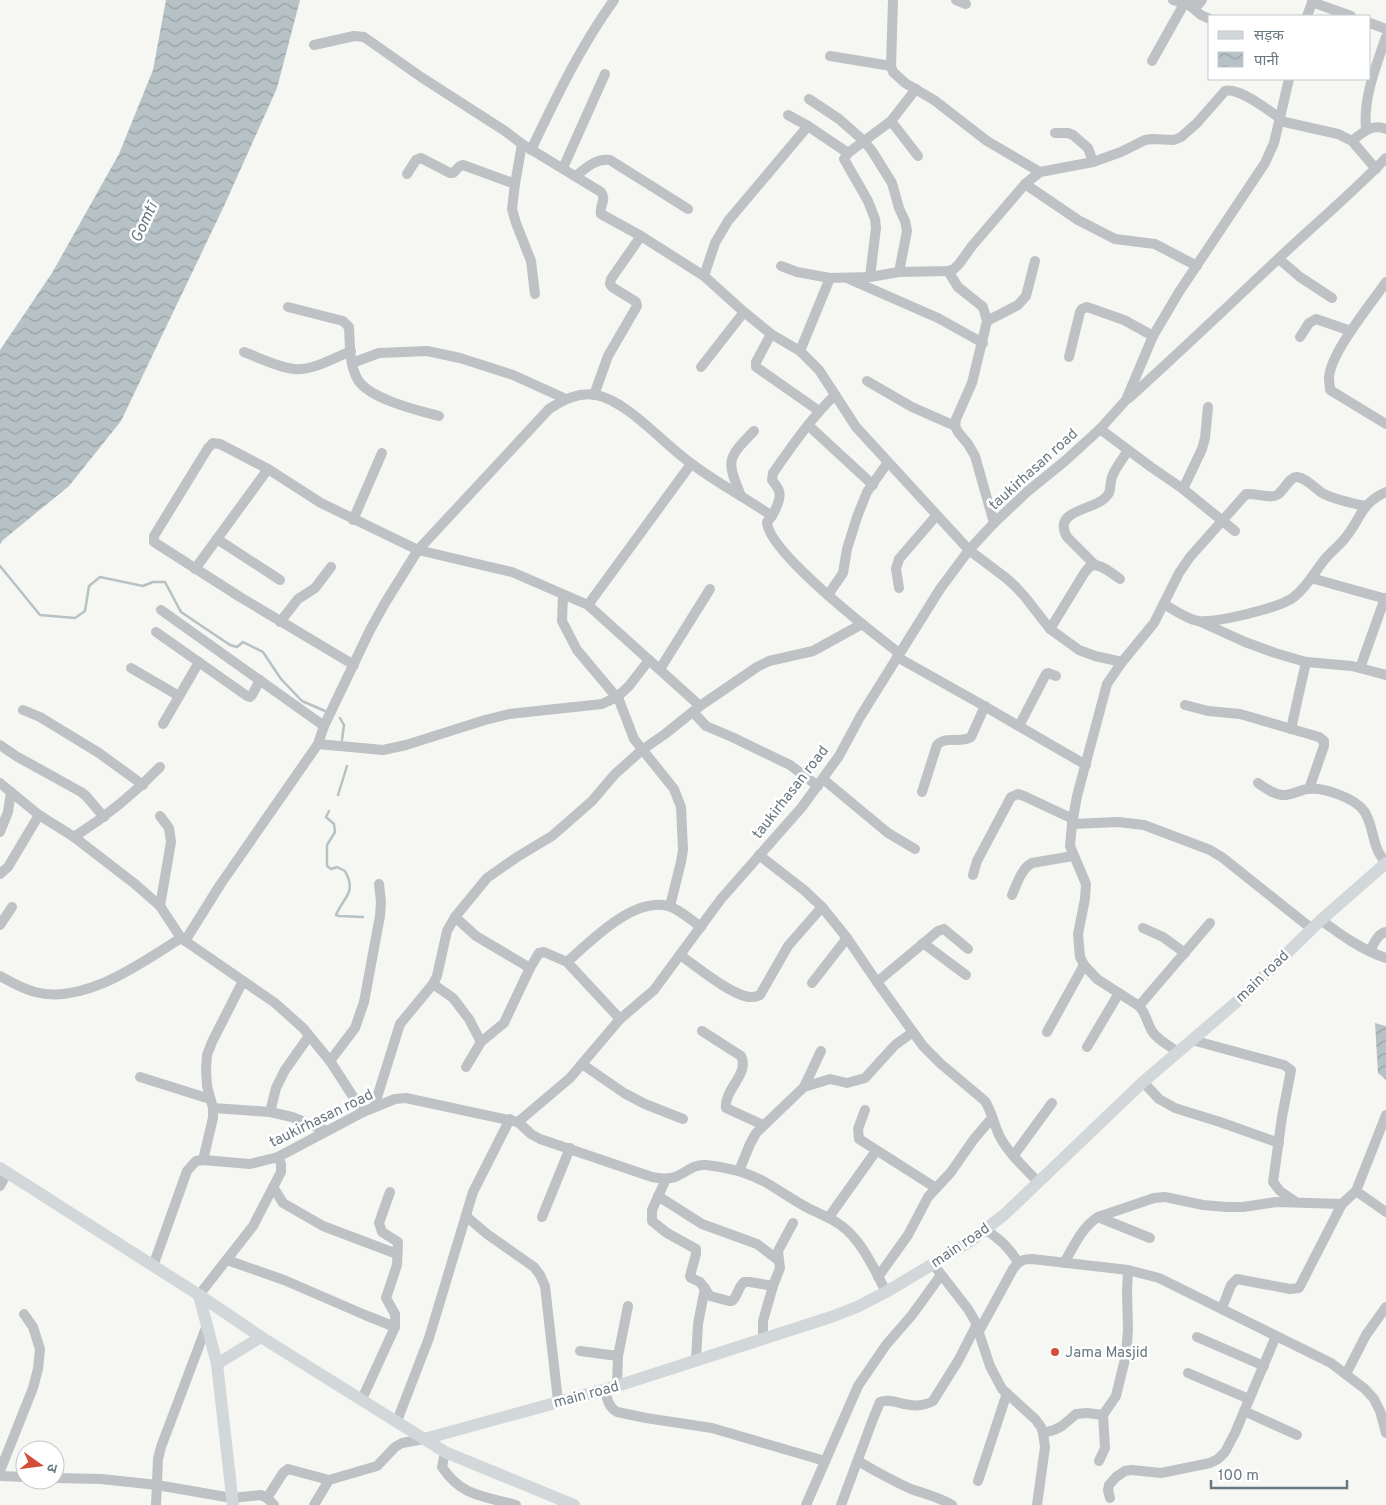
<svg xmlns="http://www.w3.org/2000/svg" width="1386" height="1505" font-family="Overpass,'Noto Sans Devanagari',sans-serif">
<defs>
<pattern id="water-waves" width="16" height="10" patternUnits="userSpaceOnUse" patternTransform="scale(1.25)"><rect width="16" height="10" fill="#b6c2c5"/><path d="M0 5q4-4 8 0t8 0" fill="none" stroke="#98a2a5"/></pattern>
</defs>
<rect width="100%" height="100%" fill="#f6f6f3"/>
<g fill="url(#water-waves)">
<path d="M166,0H300L277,88L224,206L121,421L69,486L3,540L0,544V350L52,273L119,154L153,70Z"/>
<path d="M1375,1023L1386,1026V1080L1378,1073Z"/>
</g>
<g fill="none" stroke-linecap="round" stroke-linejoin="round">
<g stroke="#b6c2c5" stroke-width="2.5">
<path d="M0,566L40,615L75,618L85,611L89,586L100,577L143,586L153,582H165L181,612L230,645L237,647L243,642L263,652L281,679L302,701L325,711"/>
<path d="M340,718L344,725L342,740"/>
<path d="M338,795L347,766"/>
<path d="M329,811L326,817L334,824L335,832L327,845V866L331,869L337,867L345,871C357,893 344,896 336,915L339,916L363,917"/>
</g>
<g stroke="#bec2c5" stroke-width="10">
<path d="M893,0L891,66L893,72L905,83L934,100L987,141L1040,172"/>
<path d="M956,0L966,4"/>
<path d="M1173,0L1189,5L1199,4L1202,0"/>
<path d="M1312,2L1351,16"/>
<path d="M1189,5L1201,15L1210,19"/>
<path d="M1307,16L1313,0"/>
<path d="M1370,23L1386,29"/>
<path d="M314,45L354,36L364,37L421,77L505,131L522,144L601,192C607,200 599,205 601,214L641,236L704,276L744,312L771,334L800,351L819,370L856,427L969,550L1006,578L1015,586L1025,597L1050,629L1079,650L1095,656L1122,662"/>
<path d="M830,56L891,66"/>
<path d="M1152,61L1184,4"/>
<path d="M809,99L839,119L864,141L872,151L892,183L899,208L905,221L907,231L899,272"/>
<path d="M788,115L808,126L848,153"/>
<path d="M891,121L918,156"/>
<path d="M1280,121L1338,134L1352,141L1376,169"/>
<path d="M1366,129C1363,98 1376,66 1386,37"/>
<path d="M1055,133H1068L1073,135L1088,148L1093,162"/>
<path d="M1352,141C1362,133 1372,123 1386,129"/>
<path d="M522,144L515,184L512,209L516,223L531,261L535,294"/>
<path d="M531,150C556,98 580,47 614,0"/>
<path d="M563,168L605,74"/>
<path d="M407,174L416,160L421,158L450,173H453L460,166L463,165L515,184"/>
<path d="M576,176C586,168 596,158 610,160L688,209"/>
<path d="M1025,184L1078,220L1115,239L1155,244L1197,266"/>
<path d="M1279,259L1300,277L1332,298"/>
<path d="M781,266L797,272L830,278L870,277L899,272L948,271L954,269L959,264L972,246L1025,184L1040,172L1093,162L1121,152L1145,140L1152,139L1174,140L1181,137L1197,123L1225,91C1239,87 1268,110 1281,119"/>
<path d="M948,271L958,287L983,307L987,321L972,383L956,419L955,426L958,432L968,444L975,456L994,523"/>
<path d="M704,276L715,243L728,221L808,126"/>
<path d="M870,277L876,228L875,219L868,201L844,159L848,153L891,121L916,89"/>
<path d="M849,279L938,318L983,343"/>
<path d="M1386,282C1371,304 1330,353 1329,378C1329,382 1330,386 1330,390L1386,424"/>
<path d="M288,307L343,321L349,327C350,344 349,365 358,380C370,399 417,410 439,416"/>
<path d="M987,321L1018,305L1026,296L1035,261"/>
<path d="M771,334L756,362V367L819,411"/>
<path d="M1300,337L1309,323L1316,319L1351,331"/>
<path d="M800,351L830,278"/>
<path d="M244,352C260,358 277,367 294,369C312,371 334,358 351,351"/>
<path d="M1069,357L1080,312L1082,309L1087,307L1124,320L1153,336"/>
<path d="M352,363L379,353L427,351L460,358L513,375L566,399"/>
<path d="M701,367L744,312"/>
<path d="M867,381L912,407L955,426"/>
<path d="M594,395L608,356L637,306L636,302L633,300L612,287L610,284L611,279L641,236"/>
<path d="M835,395C811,418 792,446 773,473L772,480C774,483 778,487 779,491C782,499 773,516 767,522C768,552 873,633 899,653"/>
<path d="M1129,398C1179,353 1228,306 1277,260C1313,226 1351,194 1386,158"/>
<path d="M808,425L873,485"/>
<path d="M1100,429L1151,467L1183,489L1235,531"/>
<path d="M1183,489L1202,449L1205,438L1208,407"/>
<path d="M741,496C726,459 727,459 754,431"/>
<path d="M353,520L382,453"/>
<path d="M217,539L280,580"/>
<path d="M1095,565L1067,537C1051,507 1099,512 1109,493C1111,488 1110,482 1112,477C1115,468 1123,459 1128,450"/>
<path d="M195,569L268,469"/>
<path d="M1311,578L1386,599"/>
<path d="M899,588L896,569L899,559L936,516"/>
<path d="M563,595L562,621L577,650L619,700L634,739L674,789L681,807L683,850L681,862L670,906"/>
<path d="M828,595L843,573L847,549L857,517L867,492L888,462"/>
<path d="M1164,604C1174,610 1187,619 1198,621C1216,623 1280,608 1294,597C1307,587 1315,571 1325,559C1332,551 1340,545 1346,537C1362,517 1360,504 1386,492"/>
<path d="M588,605L691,464"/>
<path d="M161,610L324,726"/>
<path d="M280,622L298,599L315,588L331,567"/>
<path d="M1201,622L1245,642L1275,653L1306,662L1352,666L1386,675"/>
<path d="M1050,629L1085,572C1087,570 1088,568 1091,566C1099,562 1113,574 1120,579"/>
<path d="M156,632L247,696L250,697L252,695L260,680"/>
<path d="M897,657L979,703L1086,765"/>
<path d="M354,665L240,597L154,542V536L208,448L213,443L220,444L268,469L321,503L418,550L512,572L588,605L700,706"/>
<path d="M131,668L179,696"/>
<path d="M1360,668L1385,598"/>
<path d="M660,669L710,589"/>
<path d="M1185,705L1208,711L1240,714L1319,737L1324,741V746L1309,789"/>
<path d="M23,710L40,717L99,753L143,785"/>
<path d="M693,712L706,726L732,737L790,765L818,786"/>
<path d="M163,724L199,662"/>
<path d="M1019,726L1046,674L1048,673L1056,676"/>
<path d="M1291,729L1306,662"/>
<path d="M318,744L383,750L406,745L485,720L509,714L602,704L617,697L629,686L649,660"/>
<path d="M0,745L16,756L81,792L86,796L104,817"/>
<path d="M823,779L888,833L915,849"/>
<path d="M0,783L39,815L74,837L135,884L160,906L181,938L275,1003L303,1028L330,1061L363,1112"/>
<path d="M1258,783C1265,788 1273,794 1282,795C1291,796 1299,790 1308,789C1323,787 1355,798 1364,811C1372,822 1372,838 1378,851C1380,855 1383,859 1386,864"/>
<path d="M922,792L937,745C946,735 960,744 971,737L985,706"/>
<path d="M160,816L169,828L171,842L160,906"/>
<path d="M1072,824L1118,822L1144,825L1210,850L1223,858L1312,929"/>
<path d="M0,832L8,812L11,792"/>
<path d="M74,837C105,817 134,794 160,767"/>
<path d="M759,855L804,890L822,907L847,938L877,982L923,1046L941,1064L985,1101C992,1112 994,1125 1000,1137C1009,1154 1025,1168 1038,1182"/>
<path d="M0,874L8,867L39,815"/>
<path d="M973,875L977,861L1011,797L1018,794L1024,796L1073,819"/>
<path d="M1012,895C1017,884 1021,869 1032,863L1073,856"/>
<path d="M455,917L476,936L530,968"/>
<path d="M1321,920C1341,935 1362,950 1386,958"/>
<path d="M0,925L12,907"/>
<path d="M1143,928L1163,937L1185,953"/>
<path d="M185,941L220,885L318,744L324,726L370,630L385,603L418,550L549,409C563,400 578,392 596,395C628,401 664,445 692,464C717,483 746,498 772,516"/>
<path d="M923,943L966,975"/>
<path d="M1370,951C1374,944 1377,934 1386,932"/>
<path d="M680,955C696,966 734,998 752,997C755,997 758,996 760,995L788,946L822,907"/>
<path d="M567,962C591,941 633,897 668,906C678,908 692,921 701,927"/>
<path d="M0,976C11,982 23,989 35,992C85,1005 141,963 181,938"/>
<path d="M877,982L938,931L944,929L968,949"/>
<path d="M812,983L847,938"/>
<path d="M433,984L453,998L469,1019L481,1042"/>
<path d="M1139,1006L1210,923"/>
<path d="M702,1031L741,1056C750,1074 724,1089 726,1108L763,1125"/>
<path d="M1047,1032L1084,965"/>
<path d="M1192,1040L1284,1065L1291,1070L1282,1117L1273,1182L1280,1191L1296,1202"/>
<path d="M1087,1047L1119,993"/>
<path d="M1178,1052C1170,1046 1157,1040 1152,1031C1147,1023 1146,1013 1139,1006L1097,979L1084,965L1080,957L1078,934L1085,899L1086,884L1070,846L1072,824L1077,796L1107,684L1122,662L1154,623L1179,573L1190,557L1246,494C1256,493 1270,499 1277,495C1284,491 1289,477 1297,477C1307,478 1315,489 1324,494C1336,500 1351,503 1365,506"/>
<path d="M330,1061L355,1028L364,1002L380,916L381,902L379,884"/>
<path d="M582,1064L624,1093L645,1104L683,1119"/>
<path d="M466,1067L481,1042L504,1023L530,968L539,953L544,952L567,962L620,1019"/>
<path d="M140,1077L210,1099"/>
<path d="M1143,1082L1159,1099L1175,1108L1220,1122L1279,1143"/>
<path d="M804,1087L830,1079L847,1083L865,1078L895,1045L913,1032"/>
<path d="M374,1107L400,1024L433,984L437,976L447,931L455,917L487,878L517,857L552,836L592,801L615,774L642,750L665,734L700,706L757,667L769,661L813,651L862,624"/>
<path d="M213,1108L270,1112L292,1117L327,1131"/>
<path d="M865,1110L858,1129L859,1139L936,1188"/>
<path d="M270,1112L276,1088L285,1070L309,1036"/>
<path d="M518,1122L531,1134L540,1139L652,1177C659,1178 667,1180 675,1177C686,1173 693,1164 706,1165C726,1167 747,1172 765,1182C779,1190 793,1200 808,1208C826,1217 842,1222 855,1239C867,1252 878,1276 886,1292"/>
<path d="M1014,1155L1052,1103"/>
<path d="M203,1160L213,1118V1108L207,1086L206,1069L207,1055L212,1042L243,981"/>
<path d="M739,1171L750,1144L756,1133L804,1087L821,1051"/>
<path d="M666,1179L652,1210V1221L667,1233L696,1249V1254L690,1276L691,1278L700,1282L710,1296L729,1301H732C738,1296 738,1287 744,1282H750L773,1286"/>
<path d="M0,1186L7,1173"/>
<path d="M273,1187L283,1203L323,1226L397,1254"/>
<path d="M1356,1191L1386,1212"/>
<path d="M658,1196L702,1224L757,1244L778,1260"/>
<path d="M467,1217L487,1234L534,1267L540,1275L545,1286L558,1401"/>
<path d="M542,1217L570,1148"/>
<path d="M829,1217L876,1151"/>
<path d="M1098,1217L1150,1238"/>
<path d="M985,1229C1001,1241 1007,1245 1018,1262"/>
<path d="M227,1260L284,1280L365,1315L395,1327"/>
<path d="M1064,1263C1074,1246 1082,1227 1098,1217L1154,1198L1165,1197L1203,1205L1227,1207H1243L1276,1202L1342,1204"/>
<path d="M933,1264L968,1309L975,1321L990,1366L1002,1389L1035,1419L1041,1427L1043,1433L1045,1447L1037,1505"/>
<path d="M153,1266L187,1171L196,1161L203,1160L250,1164L278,1157L363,1112L395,1099L406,1098L518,1122L570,1078L620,1019L654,990L721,899L802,807L839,756L860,717L940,589L969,550L994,523L1028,491L1065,461L1100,429L1126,400L1153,336L1179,292L1265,163L1274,143L1289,79"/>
<path d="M878,1277L908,1235L928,1197L951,1172L974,1139L992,1118"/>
<path d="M199,1295L253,1226L281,1172V1164L278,1157"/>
<path d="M1222,1308L1231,1285L1237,1279L1290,1289L1299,1288L1342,1204L1356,1191L1386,1115"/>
<path d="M978,1333L1013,1269C1019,1261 1022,1259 1032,1259L1128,1270L1159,1278L1331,1363L1365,1389L1374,1399L1380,1411L1386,1433"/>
<path d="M1197,1337L1264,1366"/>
<path d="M763,1339V1321L773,1286L780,1268L778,1251L793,1223"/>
<path d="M580,1351L618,1356"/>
<path d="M696,1359L698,1324L705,1288"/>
<path d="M1188,1373L1249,1399"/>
<path d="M1346,1374L1366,1335L1386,1307"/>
<path d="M617,1386L618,1356L628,1306"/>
<path d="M605,1389C607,1398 608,1407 617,1412L646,1418L712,1428L825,1461"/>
<path d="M362,1399L395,1327V1314L386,1298L397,1265L398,1242L382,1232L379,1223L390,1192"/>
<path d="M1244,1411L1297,1435"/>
<path d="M397,1421L429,1338L473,1192L510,1119"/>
<path d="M1043,1433L1054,1430L1062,1426L1076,1414L1087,1413L1103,1415L1116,1396L1126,1355L1128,1330L1127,1292L1128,1270"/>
<path d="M445,1452L442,1467C462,1497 484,1496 516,1505"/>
<path d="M858,1461C875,1471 893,1481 911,1489C925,1494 939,1497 952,1505"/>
<path d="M1099,1461L1105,1448L1103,1415"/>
<path d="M0,1471L33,1388L38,1369L40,1349L33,1327L24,1314"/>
<path d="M0,1476L25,1477"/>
<path d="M55,1478L101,1479L157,1485L232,1498L261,1495L267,1498L274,1505"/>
<path d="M978,1481L1007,1393"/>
<path d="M267,1498L283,1473L288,1469L329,1480"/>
<path d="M1110,1498L1108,1490L1109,1485L1116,1477L1125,1471L1132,1470L1161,1473L1210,1463L1218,1459L1225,1452L1235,1433L1276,1336"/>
<path d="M156,1505L158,1459L161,1447L207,1325"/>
<path d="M314,1505L329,1480L377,1466L395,1447L402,1443L424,1439"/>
<path d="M806,1505L858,1386L886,1345L912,1315L941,1275"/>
<path d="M841,1505L873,1419L880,1402C893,1396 912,1413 933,1401L958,1361L976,1326"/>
</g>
<g stroke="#d2d8d9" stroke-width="12">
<path d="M0,1168L199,1295L261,1337L445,1452L574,1505"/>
<path d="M199,1295L217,1364L233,1505"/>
<path d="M217,1364L261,1337"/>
<path d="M424,1439L617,1386L831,1317L857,1307L886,1292L933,1264L972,1240L1005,1214L1143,1082L1240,999L1321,920L1386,863"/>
</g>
</g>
<circle fill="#d24e38" stroke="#fff" stroke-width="2" cx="1055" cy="1352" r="5"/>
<g text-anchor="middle" stroke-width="5" stroke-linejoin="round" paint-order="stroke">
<g font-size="15" fill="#687981" stroke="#fff">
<text transform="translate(1033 469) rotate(-42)" y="5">taukirhasan road</text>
<text transform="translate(790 792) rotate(-52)" y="5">taukirhasan road</text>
<text transform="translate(1262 976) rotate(-44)" y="5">main road</text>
<text transform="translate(321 1118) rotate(-26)" y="5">taukirhasan road</text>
<text transform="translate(960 1245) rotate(-34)" y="5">main road</text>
<text transform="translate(586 1394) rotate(-15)" y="5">main road</text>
</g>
<g font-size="15" fill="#687981" stroke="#fff" text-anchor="start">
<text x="1065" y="1357">Jama Masjid</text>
</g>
<g font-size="16" font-style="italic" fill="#64797e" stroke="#fff">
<text transform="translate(143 222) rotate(-65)" y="6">Gomtī</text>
</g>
</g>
<rect x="1208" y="15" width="162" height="65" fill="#ffffff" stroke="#c3c9cd"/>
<rect x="1218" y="31" width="25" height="8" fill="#d2d8d9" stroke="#c3c9cd"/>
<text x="1254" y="40" font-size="15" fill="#687981">सड़क</text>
<rect x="1218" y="52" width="25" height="15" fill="url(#water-waves)" stroke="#c3c9cd"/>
<text x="1254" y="65" font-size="15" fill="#687981">पानी</text>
<g transform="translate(40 1465) rotate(104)"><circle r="24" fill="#ffffff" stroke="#c3c9cd"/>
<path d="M0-4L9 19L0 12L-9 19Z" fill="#d24e38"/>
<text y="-8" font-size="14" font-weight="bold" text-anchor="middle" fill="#687981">उ</text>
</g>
<path d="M1211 1480v8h136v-8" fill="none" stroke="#687981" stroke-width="2.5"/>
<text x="1218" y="1480" font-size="15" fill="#687981" stroke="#ffffff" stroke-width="4" paint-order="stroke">100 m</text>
</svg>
